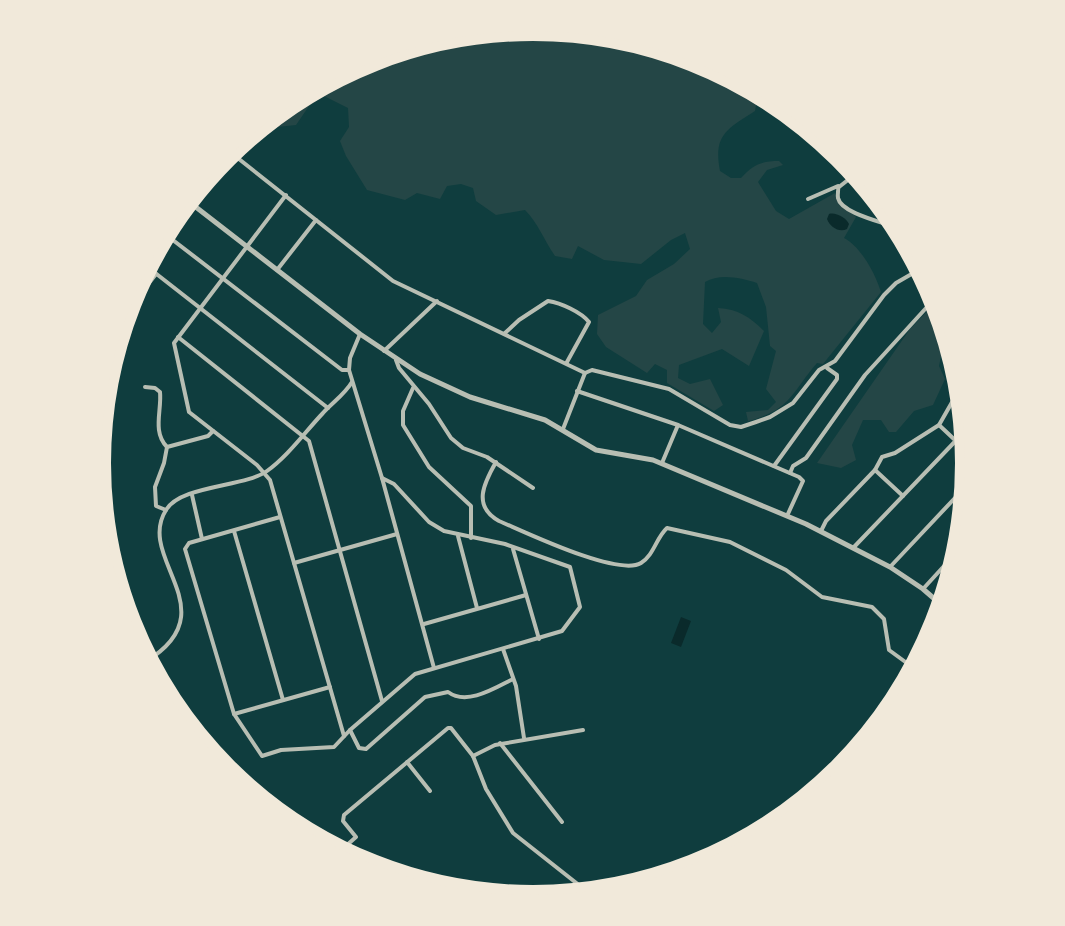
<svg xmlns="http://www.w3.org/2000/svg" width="1065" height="926" font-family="'Noto Sans',sans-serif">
<rect width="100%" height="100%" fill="#0f3d3e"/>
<g fill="#244646">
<path d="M533,22L702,56L758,94L755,111C727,129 713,135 720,171L731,178H741C753,165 761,161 779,161L783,165L767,170L758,182L776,211L789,219L835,193V197L856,217L844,238C861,247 875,273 881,292L823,364L817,363C791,393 791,410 748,421L746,412L768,410L776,402L766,389L776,351L770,346L766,307L757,283C741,278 720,273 705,282L703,324L712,333L721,322L718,308C738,309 750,317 764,331L749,366L722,349L679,365L678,378L690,384L710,379L723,405L714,411L667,383V370L655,364L647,373L606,347L597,334L598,315L636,296L647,280L674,264L690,249L685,233L671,240L641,264L604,260L578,246L572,259L555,256C544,240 538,223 525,210L496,215L476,201L473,188L461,184L447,186L440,199L417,193L405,200L367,190L346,156L340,141L349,127L348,108L324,96L309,106L296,125L268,128L242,151L232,144L364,55Z"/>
<path d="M941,297L950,346L942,351L939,366L945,379L933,405L914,411L896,432H889L881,420H863L852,445L856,460L841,468L817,463L910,329Z"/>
</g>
<g fill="#0a2a2b">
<path d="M829,214C836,212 846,218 849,224L847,229C839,233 830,227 827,219Z"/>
<path d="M681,617L691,621L681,647L671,643Z"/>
</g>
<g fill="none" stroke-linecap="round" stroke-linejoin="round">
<g stroke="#b8beb3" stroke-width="4">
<path d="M225,148L393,281L585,373L592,370L669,389L730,425L741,427L756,422L770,417L793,403L819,370L835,361L884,295L896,283L922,268"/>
<path d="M839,187L858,172"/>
<path d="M286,195L174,343L189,412L257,465L270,480L344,736"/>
<path d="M808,199L838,186C839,190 837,194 838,198C841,213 882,222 895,227"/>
<path d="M165,234L342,370H349"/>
<path d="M145,265L328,408"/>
<path d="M277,270L316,220"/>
<path d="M120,320L156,274"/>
<path d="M505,333L519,320L548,301C561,303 581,312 589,322L567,362"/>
<path d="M360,334L350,358L349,370L382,478L434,668"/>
<path d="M178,337L309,441L382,701"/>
<path d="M384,351L437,301"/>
<path d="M396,360L399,368L429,404L451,438L463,448L487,457L533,488"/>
<path d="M145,387L155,388L160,392C162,410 152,432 167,447"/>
<path d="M413,388L403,411V425L429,467L471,506V538"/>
<path d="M577,391L678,425L799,477L803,481L787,516"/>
<path d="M939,425L972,456"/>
<path d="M563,429L585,373"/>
<path d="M496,462C484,483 472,506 499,521C525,532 618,577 641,563C654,555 656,538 667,528L730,542L786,570L822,597L872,607L884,619L889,650L915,669"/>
<path d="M662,463L678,425"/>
<path d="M774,466L837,379V375L827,368"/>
<path d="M875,470L882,457L895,453L939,425L959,390"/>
<path d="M790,473L793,466L806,458L865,375L927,307L941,298"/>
<path d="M192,495L202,539"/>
<path d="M166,510L156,506L155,487L164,463L167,447L208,436L213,431"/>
<path d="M280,517L189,543L185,549L234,714L262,756L281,750L334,747L350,730L415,674L562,631L580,607L570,567L505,544L444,531L429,522L394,484L382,478"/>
<path d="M234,531L283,700"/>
<path d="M821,531L826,521L875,470L903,496"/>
<path d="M458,536L477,608"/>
<path d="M854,547L967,429"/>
<path d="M513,549L539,639"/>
<path d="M294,563L397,534"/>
<path d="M890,567L970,482"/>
<path d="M923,589L955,554"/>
<path d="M424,624L526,595"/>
<path d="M503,649L516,686L524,738"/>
<path d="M145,662C230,611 135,559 166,510C181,485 245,487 267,471C288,456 305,432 323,413C332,403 345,394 352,382"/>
<path d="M234,714L330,687"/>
<path d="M350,730L359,748L366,749L425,697L448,692C467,706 495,688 513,679"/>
<path d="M500,743L562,822"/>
<path d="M473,756L495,745L583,730"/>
<path d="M407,762L430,791"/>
<path d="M338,853L356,837L343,821L344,815L448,728H451L473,756L486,789L513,833L589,893"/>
</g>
<path stroke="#b8beb3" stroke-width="5" d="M188,201L360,334L420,374L470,397L545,420L596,450L653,460L806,524L890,567L923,589L945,608"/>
<path stroke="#f1e9da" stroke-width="6" d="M124,629L128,636"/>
</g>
<path d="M0 0H1065V926H0ZM106 463a427 427 0 1 1 854 0a427 427 0 1 1-854 0Z" fill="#f1e9da" fill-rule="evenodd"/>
<path fill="none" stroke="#f1e9da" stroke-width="10" d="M106 463a427 427 0 1 1 854 0a427 427 0 1 1-854 0Z"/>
</svg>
